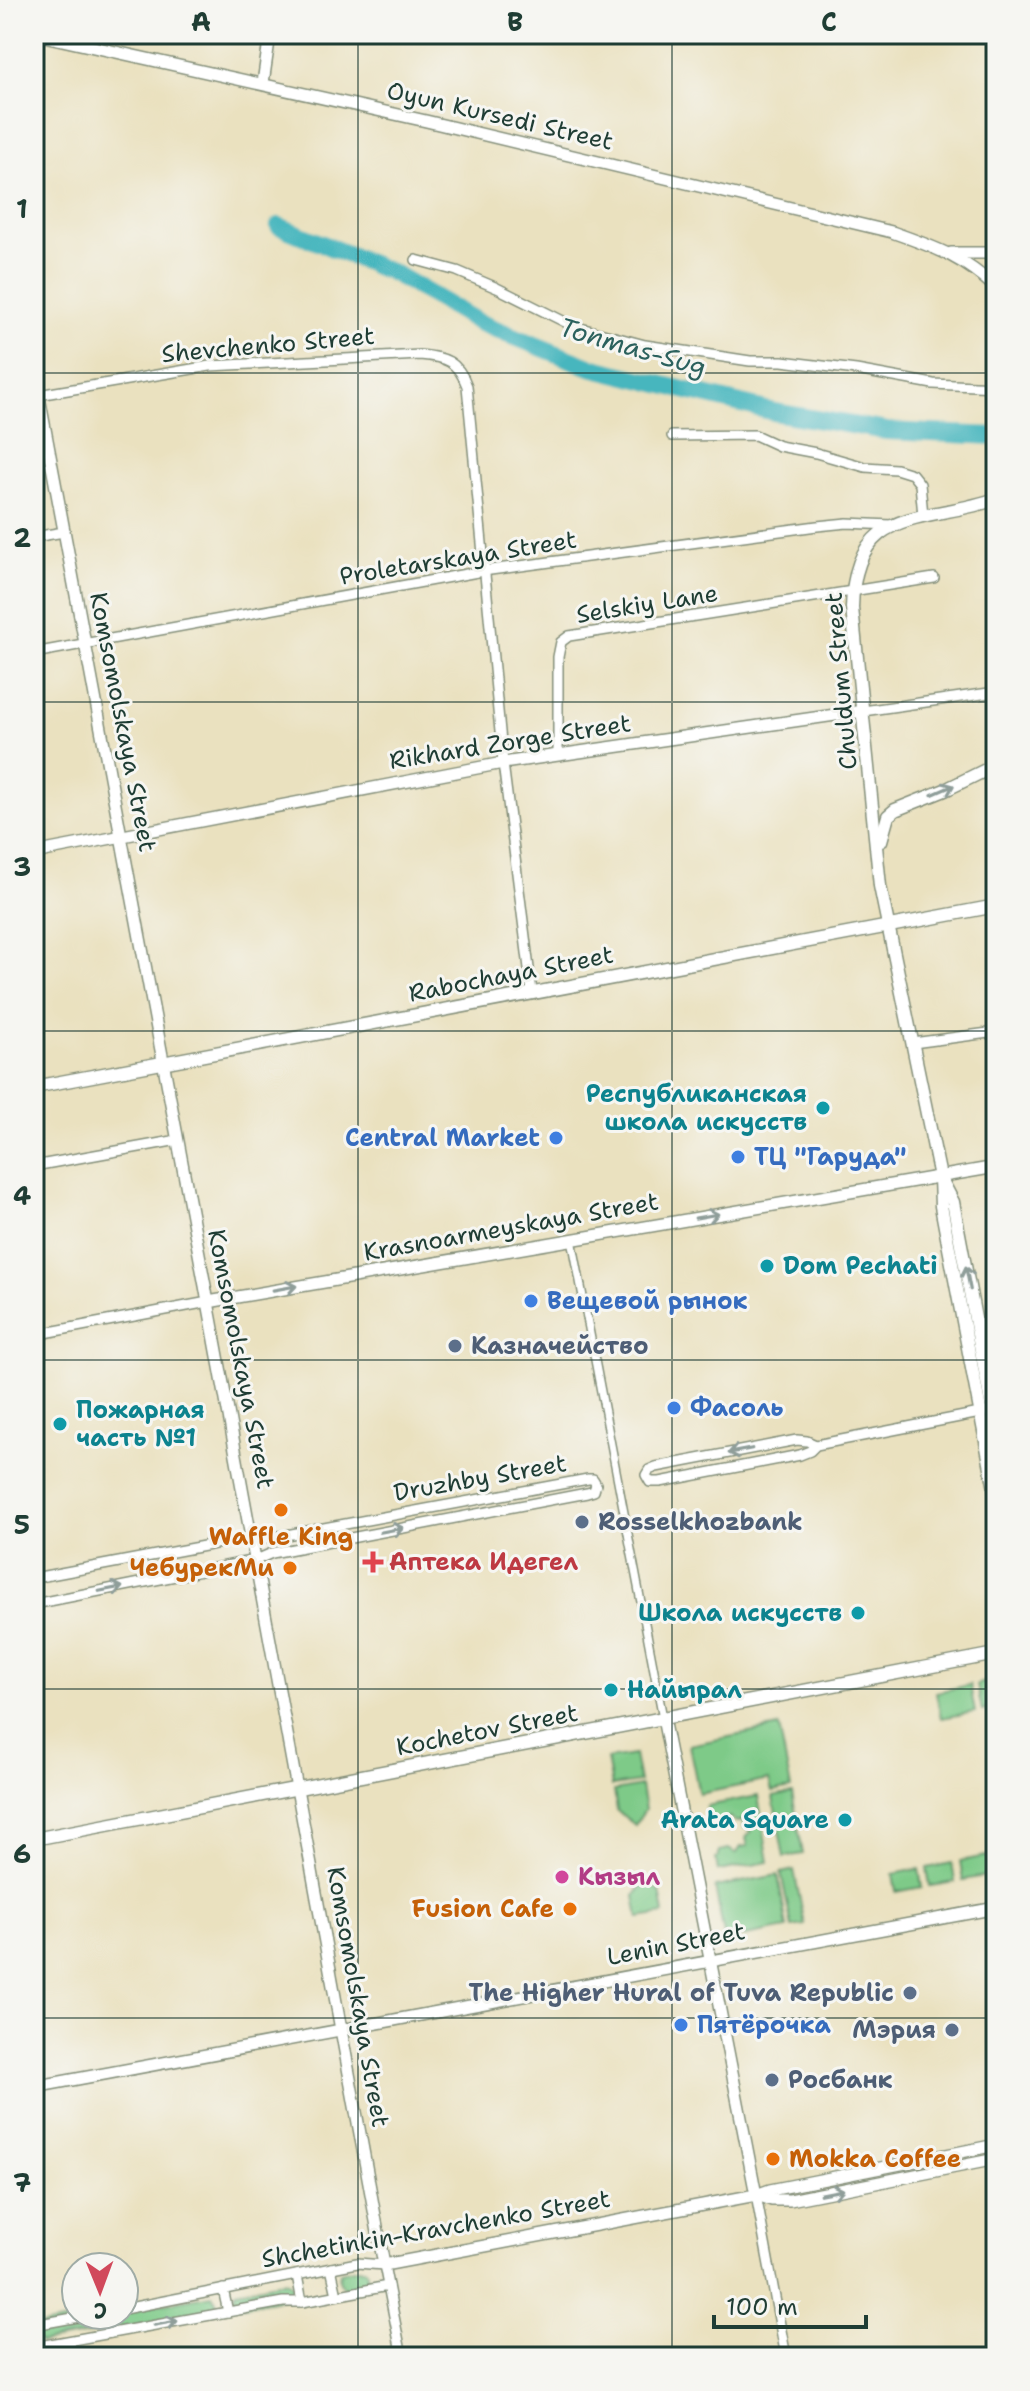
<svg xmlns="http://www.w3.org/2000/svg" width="1030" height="2391" font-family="'Shantell Sans',sans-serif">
<rect width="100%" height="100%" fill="#f6f6f2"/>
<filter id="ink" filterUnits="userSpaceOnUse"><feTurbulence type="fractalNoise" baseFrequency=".0125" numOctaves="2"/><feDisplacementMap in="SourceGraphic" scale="16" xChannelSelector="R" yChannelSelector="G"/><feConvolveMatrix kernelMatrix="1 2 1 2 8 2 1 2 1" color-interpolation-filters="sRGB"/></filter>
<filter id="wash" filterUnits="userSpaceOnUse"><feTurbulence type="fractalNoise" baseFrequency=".006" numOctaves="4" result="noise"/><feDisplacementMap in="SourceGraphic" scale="32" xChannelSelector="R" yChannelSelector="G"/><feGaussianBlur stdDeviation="1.8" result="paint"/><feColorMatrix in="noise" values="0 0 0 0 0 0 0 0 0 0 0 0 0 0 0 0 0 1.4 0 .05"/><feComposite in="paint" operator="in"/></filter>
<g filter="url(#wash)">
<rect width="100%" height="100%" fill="#eae1bf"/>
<g fill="#7eca88" stroke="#4e845e" stroke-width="2">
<path d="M996,1680V1708L982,1711L977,1684Z"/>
<path d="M970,1685L975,1712L941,1718L936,1692Z"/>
<path d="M779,1727L791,1788L772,1792L769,1780L699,1794L689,1745Z"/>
<path d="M634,1755L639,1782L612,1786L607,1759Z"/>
<path d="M641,1786L645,1810L635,1825L617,1811L614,1791Z"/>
<path d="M792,1793L803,1854L784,1857L773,1797Z"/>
<path d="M758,1796L769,1862L718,1871L716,1859L719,1857V1851L729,1849L736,1854L741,1847L748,1846L746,1838L751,1832L744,1827L743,1820L736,1822L729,1817L724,1824L714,1825L713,1820H709L706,1806Z"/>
<path d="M987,1856L991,1875L963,1880L960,1861Z"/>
<path d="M952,1863L955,1882L930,1886L927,1868Z"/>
<path d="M919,1869L922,1887L896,1892L893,1874Z"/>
<path d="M794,1870L805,1925L792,1927L781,1873Z"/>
<path d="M778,1875L787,1928L725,1940L715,1887Z"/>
<path d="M644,1881L660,1891L664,1914L639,1918L635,1896Z"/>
<path d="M357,2268L366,2269L369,2286L351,2289L343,2287L339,2280L340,2272Z"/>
<path d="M286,2281L291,2284L293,2294L288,2297L243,2306L238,2305L234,2300L236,2291Z"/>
<path d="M212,2295L217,2303L214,2311L40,2343L37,2340L36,2331L41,2326L99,2315H124V2310Z"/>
</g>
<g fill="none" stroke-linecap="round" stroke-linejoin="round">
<path stroke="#47b6be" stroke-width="18" d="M279,226L393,273L478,322L590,367L774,412L887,431L996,436"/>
</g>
</g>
<g filter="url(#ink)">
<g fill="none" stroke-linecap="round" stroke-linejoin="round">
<g stroke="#848f7a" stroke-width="10">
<path id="pedestrian" d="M572,1239L663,1718"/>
</g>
<g stroke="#848f7a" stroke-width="12">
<g id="minor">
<path d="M985,34L996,46"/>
<path d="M416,260L457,271L497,288L573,326L645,345L750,361H782L856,370L933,384L996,387"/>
<path d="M38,395L210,366L420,355C445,357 458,361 467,386L503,763L532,992"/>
<path d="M672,436L755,435L779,446L816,453L865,467L896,469L912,474L920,484L923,515"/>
<path d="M34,537L64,532"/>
<path d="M34,653L483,571L817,526L847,523L891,525"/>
<path d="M863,711L996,692"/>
<path d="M558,754V657L561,642L569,636L934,578"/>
<path d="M913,1043L996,1032"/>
<path d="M34,1166L178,1140"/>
<path d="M34,1335L208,1302"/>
<path d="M816,1445L807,1441L797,1440L656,1467L649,1470L646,1475L650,1482H660L800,1455L810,1451L816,1445L985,1412"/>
<path d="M34,1578L252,1537L270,1538L588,1479H593L596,1484L594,1491L587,1493L272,1553L256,1560L34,1604"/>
<path d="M34,1587L37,1603"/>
<path d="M756,2195L786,2357"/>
<path d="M331,2268L337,2295"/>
<path d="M297,2275L302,2302"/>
<path d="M223,2289L228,2312"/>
<path d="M124,2309L357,2263L384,2265L402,2357"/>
<path d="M34,2325L90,2315"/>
<path d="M34,2347L283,2302H302L388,2286"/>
</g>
</g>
<g stroke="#848f7a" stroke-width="14">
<g id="tertiary">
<path d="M35,34L426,121L892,232C936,248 960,255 996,288"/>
<path d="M263,83L270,34"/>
<path d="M951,253H996"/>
<path d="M34,370L211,1318L384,2265L756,2195L770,2190L996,2145"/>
<path d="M34,853L503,763L863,711"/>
<path d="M208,1302L996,1167"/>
<path d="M663,1718L756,2195"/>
<path d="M34,2087L996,1908"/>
<path d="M757,2195L772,2200H790L996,2159"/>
</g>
</g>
<g stroke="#848f7a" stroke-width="15">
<g id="secondary">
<path d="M996,264L994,275L996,285"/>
<path d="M996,499C924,524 854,503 852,608L880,886L940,1177L941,1206L996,1494"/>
<path d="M881,841L888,816L895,810L945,790L996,765"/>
<path d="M34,1087L996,906"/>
<path d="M940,1177L953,1202L996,1429"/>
<path d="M34,1839L996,1654"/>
</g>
</g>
<use href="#pedestrian" stroke="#fff" stroke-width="7"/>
<use href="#minor" stroke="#fff" stroke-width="9"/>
<use href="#tertiary" stroke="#fff" stroke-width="11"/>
<use href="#secondary" stroke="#fff" stroke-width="12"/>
</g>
<defs><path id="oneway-shaft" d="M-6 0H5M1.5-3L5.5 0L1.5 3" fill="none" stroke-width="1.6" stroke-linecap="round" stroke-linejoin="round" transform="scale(2)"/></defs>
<g stroke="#8f9e9a">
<use href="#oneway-shaft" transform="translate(943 790) rotate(-23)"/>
<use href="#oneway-shaft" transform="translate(707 1216) rotate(-10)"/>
<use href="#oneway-shaft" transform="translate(968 1278) rotate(-101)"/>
<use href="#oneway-shaft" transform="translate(285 1288) rotate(-10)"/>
<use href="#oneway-shaft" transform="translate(740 1451) rotate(169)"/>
<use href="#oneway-shaft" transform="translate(392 1530) rotate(-11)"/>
<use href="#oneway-shaft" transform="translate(111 1589) rotate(-11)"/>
<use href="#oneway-shaft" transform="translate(832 2192) rotate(-11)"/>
<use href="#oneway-shaft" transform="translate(166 2323) rotate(-10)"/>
</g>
</g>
<path fill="none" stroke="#1f3d34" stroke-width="2" stroke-opacity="0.55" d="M358,34V2357M672,34V2357M34,373H996M34,702H996M34,1031H996M34,1360H996M34,1689H996M34,2018H996"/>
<g fill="#0f9aa8" stroke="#f6f6f2" stroke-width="3">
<circle cx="823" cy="1108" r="8"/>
<circle cx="767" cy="1266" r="8"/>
<circle cx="60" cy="1424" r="8"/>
<circle cx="858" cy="1613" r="8"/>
<circle cx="611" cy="1690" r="8"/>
<circle cx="845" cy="1820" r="8"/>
</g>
<g fill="#3f7fe0" stroke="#f6f6f2" stroke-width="3">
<circle cx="556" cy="1138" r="8"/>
<circle cx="738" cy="1157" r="8"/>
<circle cx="531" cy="1301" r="8"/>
<circle cx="674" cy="1408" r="8"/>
<circle cx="681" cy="2025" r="8"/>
</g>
<g fill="#5c6f8a" stroke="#f6f6f2" stroke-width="3">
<circle cx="455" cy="1346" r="8"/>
<circle cx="582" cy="1522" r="8"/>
<circle cx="910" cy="1993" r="8"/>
<circle cx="952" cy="2030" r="8"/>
<circle cx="772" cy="2080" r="8"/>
</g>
<g fill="#e8710a" stroke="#f6f6f2" stroke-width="3">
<circle cx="281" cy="1510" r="8"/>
<circle cx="290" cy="1568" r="8"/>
<circle cx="570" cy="1909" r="8"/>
<circle cx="773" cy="2159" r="8"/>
</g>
<path fill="#e0444e" stroke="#f6f6f2" stroke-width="3" d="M369 1550h8v8h8v8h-8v8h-8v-8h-8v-8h8z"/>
<circle fill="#d1479c" stroke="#f6f6f2" stroke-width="3" cx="562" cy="1877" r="8"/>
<g text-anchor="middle" stroke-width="6" stroke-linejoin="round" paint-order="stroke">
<g font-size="24" fill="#1f3d34" stroke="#f6f6f2">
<text transform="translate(500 116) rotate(13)" y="8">Oyun Kursedi Street</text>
<text transform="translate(268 345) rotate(-5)" y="8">Shevchenko Street</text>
<text transform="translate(458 558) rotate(-9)" y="8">Proletarskaya Street</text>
<text transform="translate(647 604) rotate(-9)" y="8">Selskiy Lane</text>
<text transform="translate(841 681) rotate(-95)" y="8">Chuldum Street</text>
<text transform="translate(123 722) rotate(79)" y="8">Komsomolskaya Street</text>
<text transform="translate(510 742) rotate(-9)" y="8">Rikhard Zorge Street</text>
<text transform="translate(511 974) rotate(-11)" y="8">Rabochaya Street</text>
<text transform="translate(511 1227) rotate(-10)" y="8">Krasnoarmeyskaya Street</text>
<text transform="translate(241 1359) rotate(79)" y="8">Komsomolskaya Street</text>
<text transform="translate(480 1478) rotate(-10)" y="8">Druzhby Street</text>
<text transform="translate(487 1730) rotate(-11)" y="8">Kochetov Street</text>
<text transform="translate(676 1944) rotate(-11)" y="8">Lenin Street</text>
<text transform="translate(358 1997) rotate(80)" y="8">Komsomolskaya Street</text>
<text transform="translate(436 2229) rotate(-10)" y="8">Shchetinkin-Kravchenko Street</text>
</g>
<g font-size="24" font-weight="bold" fill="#0d838f" stroke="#f6f6f2" text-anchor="end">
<text x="807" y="1102">Республиканская<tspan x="807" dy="28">школа искусств</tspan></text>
<text x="783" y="1274" text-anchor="start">Dom Pechati</text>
<text x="76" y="1418" text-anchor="start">Пожарная<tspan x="76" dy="28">часть №1</tspan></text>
<text x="842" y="1621">Школа искусств</text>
<text x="627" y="1698" text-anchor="start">Найырал</text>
<text x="829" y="1828">Arata Square</text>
</g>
<g font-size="24" font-weight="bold" fill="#366cbe" stroke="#f6f6f2" text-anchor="start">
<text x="540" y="1146" text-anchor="end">Central Market</text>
<text x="754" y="1165">ТЦ "Гаруда"</text>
<text x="547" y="1309">Вещевой рынок</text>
<text x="690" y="1416">Фасоль</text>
<text x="697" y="2033">Пятёрочка</text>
</g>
<g font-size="24" font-weight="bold" fill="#4e5e75" stroke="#f6f6f2" text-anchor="start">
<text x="471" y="1354">Казначейство</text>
<text x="598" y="1530">Rosselkhozbank</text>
<text x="894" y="2001" text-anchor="end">The Higher Hural of Tuva Republic</text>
<text x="936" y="2038" text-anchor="end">Мэрия</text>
<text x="788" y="2088">Росбанк</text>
</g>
<g font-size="24" font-weight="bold" fill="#c56008" stroke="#f6f6f2" text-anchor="end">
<text x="281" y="1545" text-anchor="middle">Waffle King</text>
<text x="274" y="1576">ЧебурекМи</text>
<text x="554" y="1917">Fusion Cafe</text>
<text x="789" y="2167" text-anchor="start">Mokka Coffee</text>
</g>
<g font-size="24" font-weight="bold" fill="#be3a42" stroke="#f6f6f2" text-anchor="start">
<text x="389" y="1570">Аптека Идегел</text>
</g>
<g font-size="24" font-weight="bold" fill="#b23c85" stroke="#f6f6f2" text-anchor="start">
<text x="578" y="1885">Кызыл</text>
</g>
<g font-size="26" font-style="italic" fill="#2b615d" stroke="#f6f6f2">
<text transform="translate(633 347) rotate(16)" y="9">Tonmas-Sug</text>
</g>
</g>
<rect width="1030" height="2391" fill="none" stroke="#f6f6f2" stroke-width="88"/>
<g transform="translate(100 2291) rotate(179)"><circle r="38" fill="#f6f6f2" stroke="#a0aca6" stroke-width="2"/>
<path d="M0-6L14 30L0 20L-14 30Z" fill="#d1495b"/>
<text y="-12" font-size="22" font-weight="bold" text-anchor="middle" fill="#1f3d34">С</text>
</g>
<path d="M714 2315v12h152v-12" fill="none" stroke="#1f3d34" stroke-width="4"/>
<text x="726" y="2315" font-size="24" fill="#1f3d34" stroke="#f6f6f2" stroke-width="6" paint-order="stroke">100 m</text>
<rect x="44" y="44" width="942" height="2303" fill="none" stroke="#1f3d34" stroke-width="3"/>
<g font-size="26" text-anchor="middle" font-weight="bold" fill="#1f3d34">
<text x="201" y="31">A</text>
<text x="515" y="31">B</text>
<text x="829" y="31">C</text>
<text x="22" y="218">1</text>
<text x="22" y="547">2</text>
<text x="22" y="876">3</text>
<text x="22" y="1205">4</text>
<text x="22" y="1534">5</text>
<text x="22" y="1863">6</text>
<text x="22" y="2192">7</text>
</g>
</svg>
